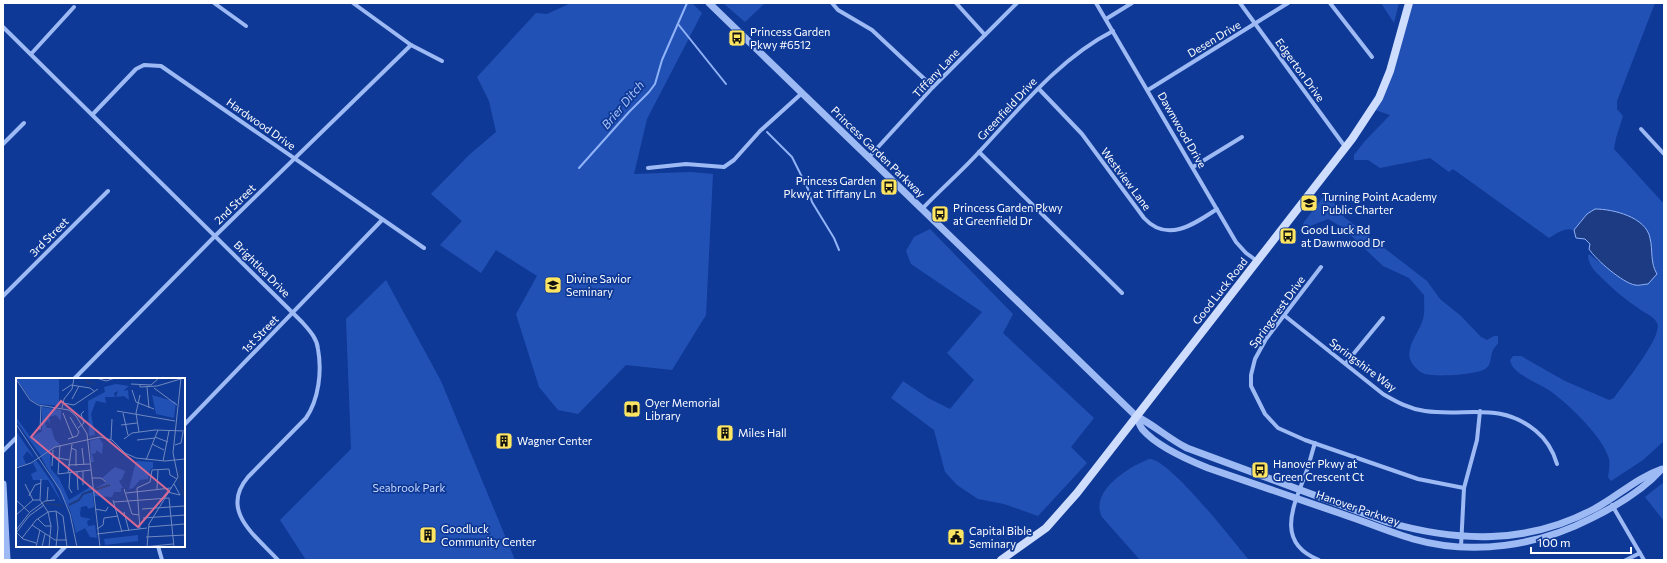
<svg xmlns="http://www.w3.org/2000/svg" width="1667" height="563" font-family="Commissioner,sans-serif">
<rect width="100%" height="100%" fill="#0f3996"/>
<g fill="#2251b6">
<path d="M571,3H692L702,13L647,119L634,174L691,172L713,174L706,315L672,370L626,365L578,414L558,410L539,387L516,314L537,276L496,250L481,273L440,245L462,221L431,194L469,155L496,132L489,101L477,77L536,13L547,14Z"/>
<path d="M723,3H765L745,22Z"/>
<path d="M1381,3H1399L1394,23Z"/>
<path d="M1409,3H1655L1617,101V109L1623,116L1616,138L1614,149L1664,204V441L1643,460L1611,481L1608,477C1609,472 1610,464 1609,459C1604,438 1570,406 1553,393C1542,384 1512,375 1510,360L1513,356H1521L1565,381L1609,400L1614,398C1622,386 1664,336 1657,323C1654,316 1644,313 1638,308C1626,300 1615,291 1605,281C1597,273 1589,267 1588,256L1589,254L1599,262L1656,274L1653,269L1650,237L1645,227L1636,220L1602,209L1587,214L1574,230C1565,227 1557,233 1549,238L1453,169L1449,172L1430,158L1380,168L1368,160H1354V155L1364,142L1390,115L1372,109L1379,98Z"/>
<path d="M1327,195C1334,199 1338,211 1344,217L1427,281L1440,299L1461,316L1481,337L1487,340L1494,336H1498V343C1497,345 1494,348 1493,350C1490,356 1492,365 1485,369C1475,375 1436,377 1425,374C1420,373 1411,364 1410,359C1406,346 1420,331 1423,319C1425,312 1424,302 1424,295L1409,278L1383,266L1342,227L1328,219L1310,226L1302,227L1304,222L1324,196Z"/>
<path d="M930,229L1013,314L1003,333L1094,418L1071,447L1087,463L1038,516L1004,504L978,499L957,485L945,472L934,430L891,398L903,381L928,398L950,409L974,380L947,353L982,312L911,264L906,251L914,237Z"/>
<path d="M386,280L441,381L515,560H306L280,520L351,449L346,319Z"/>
<path d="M1149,459C1168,457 1234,542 1249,560H1140L1102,517C1089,492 1128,467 1149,459Z"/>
<path d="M1664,482V521L1645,497Z"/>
</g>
<path fill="#1c3b82" stroke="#90b3f8" d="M1595,209C1613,209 1646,217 1650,238C1653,250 1650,263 1657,274L1648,284C1644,284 1639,286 1635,285C1623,283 1596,260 1589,249L1590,244L1585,239L1576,238L1574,230L1587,214Z"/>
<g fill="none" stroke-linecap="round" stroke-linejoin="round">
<g stroke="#90b3f8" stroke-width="2">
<path d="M678,24L726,84"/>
<path d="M767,132L792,157L808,189L812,202L834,238L839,250"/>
<path d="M579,168L629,112L649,92L655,84L662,60L687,3"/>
</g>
<g stroke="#9ebaf4" stroke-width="4">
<path d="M214,3L246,26"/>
<path d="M353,3L411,45L442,61"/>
<path d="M832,3L838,10L872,30L933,87"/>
<path d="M956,3L985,35"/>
<path d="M1096,3L1236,242L1246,253L1257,261"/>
<path d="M1240,3L1346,148"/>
<path d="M1330,3L1372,57"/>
<path d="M1106,19L1132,3"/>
<path d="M3,27L302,322C309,330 317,338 318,349C322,371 319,399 306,418L248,477C219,511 256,536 278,560"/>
<path d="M31,54L74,7"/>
<path d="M1039,89L1082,134L1144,218C1167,243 1193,225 1217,209"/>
<path d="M1148,90L1288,3"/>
<path d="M93,114L136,69L144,65L161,66L424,248"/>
<path d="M1641,129L1664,154"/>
<path d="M3,144L24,123"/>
<path d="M979,152L1122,293"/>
<path d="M869,157L933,87L1017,3"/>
<path d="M1193,167L1242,137"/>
<path d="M648,168L686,164L724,167L734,160L760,131L801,94"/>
<path d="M922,209C941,189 962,171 980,151C1020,108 1060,58 1113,31"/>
<path d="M1321,267L1266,339L1255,359L1251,375V386L1265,414L1278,428L1305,440L1418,479L1464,488"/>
<path d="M3,296L108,191"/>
<path d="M1285,316L1383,394C1397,402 1409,409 1425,411C1466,417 1500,401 1536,431C1547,440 1553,450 1557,464"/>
<path d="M1346,363L1383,318"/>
<path d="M74,379L216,235L411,45"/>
<path d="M184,425L382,220"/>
<path d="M1315,443C1312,452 1310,461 1307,470C1295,503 1273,542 1319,560"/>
<path d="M3,451L17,437"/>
<path d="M1612,505L1644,560"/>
<path d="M158,546L162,560"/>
<path d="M1461,547L1464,488L1477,440L1480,411"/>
<path d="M52,560L66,546"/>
<path d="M1626,560L1640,553"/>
</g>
<g stroke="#9ebaf4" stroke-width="7">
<path d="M709,3C851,141 994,278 1136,416C1154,425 1169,439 1187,448L1387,522C1457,542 1527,545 1594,509C1617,497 1636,478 1662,469"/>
<path d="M1136,416C1138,420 1140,427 1143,430C1157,446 1188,460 1208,468C1253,483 1297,499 1342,514C1366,522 1389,532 1413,539C1473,556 1538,546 1592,518C1616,506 1643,490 1661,470"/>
<path d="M3,484L7,560"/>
</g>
<path stroke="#ceddfd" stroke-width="8" d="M1001,560L1046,528L1077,493L1352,139L1379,98L1390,71L1409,3"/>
</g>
<defs>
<g id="bus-square" transform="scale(0.9)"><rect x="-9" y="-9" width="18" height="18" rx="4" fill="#ffe662" stroke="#0f3996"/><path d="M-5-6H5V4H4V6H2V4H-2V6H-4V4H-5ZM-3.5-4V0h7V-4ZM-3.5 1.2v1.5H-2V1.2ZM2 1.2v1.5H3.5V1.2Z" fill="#111"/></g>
<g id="school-square" transform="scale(0.9)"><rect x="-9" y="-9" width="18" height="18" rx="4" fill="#ffe662" stroke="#0f3996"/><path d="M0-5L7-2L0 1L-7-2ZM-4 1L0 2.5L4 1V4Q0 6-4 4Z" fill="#111"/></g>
<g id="library-square" transform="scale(0.9)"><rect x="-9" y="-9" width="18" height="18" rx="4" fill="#ffe662" stroke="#0f3996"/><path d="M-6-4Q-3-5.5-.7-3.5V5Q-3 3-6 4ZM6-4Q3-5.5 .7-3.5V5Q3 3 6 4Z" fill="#111"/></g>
<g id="building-square" transform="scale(0.9)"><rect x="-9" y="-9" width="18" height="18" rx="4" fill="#ffe662" stroke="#0f3996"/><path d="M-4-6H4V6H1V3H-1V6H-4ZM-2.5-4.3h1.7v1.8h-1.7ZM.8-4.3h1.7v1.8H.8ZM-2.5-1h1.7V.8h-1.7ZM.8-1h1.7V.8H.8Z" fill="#111"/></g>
<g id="civic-square" transform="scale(0.9)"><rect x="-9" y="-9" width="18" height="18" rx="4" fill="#ffe662" stroke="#0f3996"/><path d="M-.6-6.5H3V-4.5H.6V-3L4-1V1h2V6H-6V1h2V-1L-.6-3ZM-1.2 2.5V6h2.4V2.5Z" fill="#111"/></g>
</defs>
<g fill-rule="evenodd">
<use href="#bus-square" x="737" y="38"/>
<use href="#bus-square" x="889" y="187"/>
<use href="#school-square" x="1309" y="203"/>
<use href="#bus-square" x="940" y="214"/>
<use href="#bus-square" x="1288" y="236"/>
<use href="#school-square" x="553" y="285"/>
<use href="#library-square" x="632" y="409"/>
<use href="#building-square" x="725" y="433"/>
<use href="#building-square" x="504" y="441"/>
<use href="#bus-square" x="1260" y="470"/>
<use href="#building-square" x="428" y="535"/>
<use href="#civic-square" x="956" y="537"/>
</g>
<g text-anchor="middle" stroke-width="3.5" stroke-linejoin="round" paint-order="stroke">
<g font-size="11" fill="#fff" stroke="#0f3996" text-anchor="start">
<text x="750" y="36">Princess Garden<tspan x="750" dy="13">Pkwy #6512</tspan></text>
<text x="876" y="185" text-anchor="end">Princess Garden<tspan x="876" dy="13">Pkwy at Tiffany Ln</tspan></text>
<text x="1322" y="201">Turning Point Academy<tspan x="1322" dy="13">Public Charter</tspan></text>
<text x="953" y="212">Princess Garden Pkwy<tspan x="953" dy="13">at Greenfield Dr</tspan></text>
<text x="1301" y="234">Good Luck Rd<tspan x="1301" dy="13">at Dawnwood Dr</tspan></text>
<text x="566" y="283">Divine Savior<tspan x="566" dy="13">Seminary</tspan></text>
<text x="645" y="407">Oyer Memorial<tspan x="645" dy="13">Library</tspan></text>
<text x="738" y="437">Miles Hall</text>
<text x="517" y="445">Wagner Center</text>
<text x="1273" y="468">Hanover Pkwy at<tspan x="1273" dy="13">Green Crescent Ct</tspan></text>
<text x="441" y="533">Goodluck<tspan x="441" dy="13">Community Center</tspan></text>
<text x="969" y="535">Capital Bible<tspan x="969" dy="13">Seminary</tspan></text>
</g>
<g font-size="11" fill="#fff" stroke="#0f3996">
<text transform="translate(1214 39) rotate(-31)" y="4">Desen Drive</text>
<text transform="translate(1300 70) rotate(54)" y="4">Edgerton Drive</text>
<text transform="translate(936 73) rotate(-47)" y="4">Tiffany Lane</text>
<text transform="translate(1007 109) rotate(-47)" y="4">Greenfield Drive</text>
<text transform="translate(261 124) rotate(35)" y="4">Hardwood Drive</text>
<text transform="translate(1182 130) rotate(60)" y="4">Dawnwood Drive</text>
<text transform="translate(878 152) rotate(44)" y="4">Princess Garden Parkway</text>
<text transform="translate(1126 179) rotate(53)" y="4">Westview Lane</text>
<text transform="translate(235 204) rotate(-44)" y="4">2nd Street</text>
<text transform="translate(49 237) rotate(-45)" y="4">3rd Street</text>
<text transform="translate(262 269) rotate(45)" y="4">Brightlea Drive</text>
<text transform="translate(1220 291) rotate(-52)" y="4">Good Luck Road</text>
<text transform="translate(1277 312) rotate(-54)" y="4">Springcrest Drive</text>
<text transform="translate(260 334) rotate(-46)" y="4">1st Street</text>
<text transform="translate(1363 365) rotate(37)" y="4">Springshire Way</text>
<text transform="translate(1358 508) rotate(19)" y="4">Hanover Parkway</text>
</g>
<g font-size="11" fill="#c7d8fe" stroke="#0f3996">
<text x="409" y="492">Seabrook Park</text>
</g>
<g font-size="12" font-style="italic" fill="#abc5fb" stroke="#0f3996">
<text transform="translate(623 105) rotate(-50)" y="4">Brier Ditch</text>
</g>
</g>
<g transform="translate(16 378)">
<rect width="169" height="169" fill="#0f3996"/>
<path d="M0,0H43V28L22,26L15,22ZM100,6L113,8L107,13L112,12L113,22L108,18L100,19L102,13L98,15L99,19H89L90,25L80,23L75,36L79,57L73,58L72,23L89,14L88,9ZM136,17L160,24L158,40L140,36ZM26,29L45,32V43L40,37L33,39L34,47L32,42L29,45L31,50H35L39,62L44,66L25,78L0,43V39L15,60L26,53ZM0,53L19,81L11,73L7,79L10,86L0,89ZM83,60L87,66L86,76L80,72V75L76,76L78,84H75L74,63ZM34,73L35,91L43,100L53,122L76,108L78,129L72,131L71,128L65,129L64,136L65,139L75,141L71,143L72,148L79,147L81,160L74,159L69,150L60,155L54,132L25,79ZM20,82L37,106L47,127L32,102H17L15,96L21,93L17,85ZM120,83L137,84V90L134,92L132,101L124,102L117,110L113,111ZM99,89L109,93L106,101L103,103L107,110H105V114H98L96,119L78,118V111L91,104L86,100ZM122,157V163L89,167L88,161Z" fill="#2251b6"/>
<path fill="none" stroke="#1c3b82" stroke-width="2" d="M69,0L72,5L79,6M164,92L163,104L169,120M78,112L94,107M28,125L47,128M53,127L63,122L67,116L76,113"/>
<path fill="none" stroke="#6f88c0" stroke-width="1" d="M80,0L90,3L99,0M0,1L14,22L22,27M115,6L135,7L143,0M124,7V9L141,8L168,0M131,9L133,30M138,10L161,27M116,12L120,24L138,31M46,13L55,7L74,10L78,13M56,21L63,8M47,25L58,27L82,11M22,27L53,32L60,38L71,56L84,169M46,30L48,21L56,11L58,0M101,33L159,43M47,35L57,60M107,35L112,57M0,46L44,112L54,136L61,169M105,47L121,45M62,50L68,45L65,36L68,33M24,52L25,28M123,54L120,35L124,17M139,59L152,64M52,61L61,58L63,54L54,39M95,61L96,41M108,61L116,55L139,52L169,53M121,62L139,60M136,66L148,72M44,67L42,96L75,92M159,67L165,65L167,54M55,70L60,72V88M66,70L68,87M37,79L53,82M130,82L142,52M147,83L153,53M52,87L74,86M36,88L37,72M0,90L15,85L39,69L84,59L96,62L109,75L120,80L149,83L169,81M67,93V107M54,94L53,110L56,115M61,94L62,112M52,95L56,66M76,100H85L90,104M9,106L17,122M108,111L116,136L123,137M141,111L142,92M151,114L164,117L158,106M110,115L155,110M13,118L19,107L25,105M0,122L13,134M24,122L32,134L35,148L33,169M24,122L25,101M97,122L106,154M31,123L32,109M98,124L153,120L158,169M79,131L90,133L92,129M126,131L168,128M108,134L113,153M0,137L17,122H24M127,140L169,137M22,141L29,148H35M16,147L39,162H51M132,149L168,146M81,151L87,147L88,140L102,138M124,151L121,110L134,104L136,92L153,91L154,97L161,101M0,152L14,134L29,123L39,122M0,155L13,138L28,127M1,155L7,161L20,165M81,156L131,150M130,159L169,157M6,160L20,142L32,134L40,133L47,138L51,169M20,169L24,152M26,169L29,156M40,169L42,150L40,133M127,169L157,166M131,169L133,146L162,99L157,75L165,0"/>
<path fill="#d76994" fill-opacity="0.15" stroke="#d76994" stroke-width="2" d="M45,23L153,113L122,149L15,59Z"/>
<rect width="169" height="169" fill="none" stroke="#fff" stroke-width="2"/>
</g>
<rect width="1667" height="563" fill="none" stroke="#ffffff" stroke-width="8"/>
<path d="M1531 547v6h100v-6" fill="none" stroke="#ffffff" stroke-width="2"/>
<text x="1537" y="547" font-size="12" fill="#ffffff" stroke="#0f3996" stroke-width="3" paint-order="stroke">100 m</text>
</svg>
